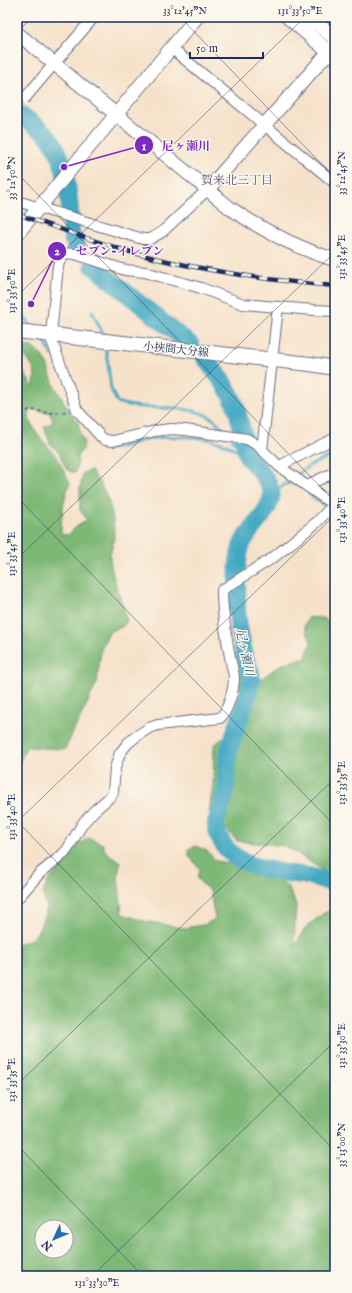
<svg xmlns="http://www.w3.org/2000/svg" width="352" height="1293" font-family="'IM FELL English','Noto Serif JP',serif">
<rect width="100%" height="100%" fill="#fbf7ec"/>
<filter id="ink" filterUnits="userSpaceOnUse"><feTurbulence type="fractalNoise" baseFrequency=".025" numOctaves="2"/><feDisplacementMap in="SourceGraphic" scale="8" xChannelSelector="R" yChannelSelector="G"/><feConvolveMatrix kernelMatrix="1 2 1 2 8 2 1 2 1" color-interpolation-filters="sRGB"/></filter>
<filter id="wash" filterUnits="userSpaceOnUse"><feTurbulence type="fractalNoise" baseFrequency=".012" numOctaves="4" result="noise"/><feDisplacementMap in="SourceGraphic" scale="16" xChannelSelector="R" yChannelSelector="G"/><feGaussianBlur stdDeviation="0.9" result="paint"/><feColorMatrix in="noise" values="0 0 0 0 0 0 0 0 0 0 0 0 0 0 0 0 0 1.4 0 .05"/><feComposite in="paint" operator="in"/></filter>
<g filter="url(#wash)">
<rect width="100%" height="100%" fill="#f6e2ca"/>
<g fill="#7eb876" stroke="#4c746a" fill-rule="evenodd">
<path d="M26,346L32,347L41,355L46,361L54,385L70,412L78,422L81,436L84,441L83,449L77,456L78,462L75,473L67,470L59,453L50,443L44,427L53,422L50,413L30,409L29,419L37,434L57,457L70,483C63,500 61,516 61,534L68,535L76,527L87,520L80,510V488L83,473L90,470C106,488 115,513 114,537C114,544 110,551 110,558C112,580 122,600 127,621L122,627L110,631L101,649L97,683L65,749L26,747L17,768V363C24,370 27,379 33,387C38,371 32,365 22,353V349Z"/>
<path d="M309,617L323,618L335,626V880L328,874L286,846L237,841L209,812L213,786L214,745L244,722L237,668L239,658L247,663L261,679L280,665L306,657L311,642L304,626Z"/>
<path d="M88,838L103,844L105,851L120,862L118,878L122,914L144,921L182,928L204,925L215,919L210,891L203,885L197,878L200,869L189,856L188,849L196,846L207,851L216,861L247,866L275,874L288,887L296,905L294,947L306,927L324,913L335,909V1276H17V944L31,939L39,930L47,908L43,894L47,883L76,846ZM42,1227H66V1251H42Z"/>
</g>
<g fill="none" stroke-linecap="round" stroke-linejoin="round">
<g stroke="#42a8c2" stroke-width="3">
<path d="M92,311L103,334"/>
<path d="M17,312L23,316L30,324"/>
<path d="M44,340L52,355"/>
<path d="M106,349L111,389L117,402C147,413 186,401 213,419C217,422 222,428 226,432"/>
<path d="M232,439L247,456"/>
<path d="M100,444C108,455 137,441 149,439C168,435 204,436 222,443C229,446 237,450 244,454"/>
<path d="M295,476L311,465L335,454"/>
<path d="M309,494L335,513"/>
<path d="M271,498C279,490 285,479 297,484"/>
</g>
<g stroke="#42a8c2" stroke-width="18">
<path d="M17,112C27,119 37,126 46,134C64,153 68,184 70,209C71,223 69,234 76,247"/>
<path d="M93,266L191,345"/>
<path d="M205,358C216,373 230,389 236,407C240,419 242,432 245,445C246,449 246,454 248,457C256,468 274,483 271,498C268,514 250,528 243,542C235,557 238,588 237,606C237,623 242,643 246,660C248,667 253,675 251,682C247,705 234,729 229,753C225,767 228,783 224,798C221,812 211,822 219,837C236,872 281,871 313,877C321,879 328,882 335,884"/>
</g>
</g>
</g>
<g filter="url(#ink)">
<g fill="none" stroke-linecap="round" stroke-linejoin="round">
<g stroke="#686e84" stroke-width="12">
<g id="minor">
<path d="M171,48L335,183"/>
<path d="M17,96L25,98L94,17"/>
<path d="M17,201L143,239H150L162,232L207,190"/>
<path d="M335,311L313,310L243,304L201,288L145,272L125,270L75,254C64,252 61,256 58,266L51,334L52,341L77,410L101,437L105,440L113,441L155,431L171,429L185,430L247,439L257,445L280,467L335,506"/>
<path d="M262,450L278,307"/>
<path d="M280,467L285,463L335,438"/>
<path d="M308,487L314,482L335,472"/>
<path d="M17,899L39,874L61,856L67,850L83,823L94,811L111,796L113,792L115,768L120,753L128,743L138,735L149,728L158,725L220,718C228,711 234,689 234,678C234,672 231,664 230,657C226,635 222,613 222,590L274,557L317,522L333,505"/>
</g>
</g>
<g stroke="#686e84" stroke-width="15">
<g id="tertiary">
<path d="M17,33L230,208C262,230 297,248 335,260"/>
<path d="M207,190L335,45"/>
<path d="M17,234L197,17"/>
</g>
</g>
<g stroke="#686e84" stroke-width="16">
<g id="secondary">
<path d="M288,17L335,57"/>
<path d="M309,17L335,38"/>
<path d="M17,331L310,364L335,368"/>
</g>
</g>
<path stroke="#686e84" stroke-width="2" stroke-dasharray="3 3" stroke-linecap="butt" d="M17,418C29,405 36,412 49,413C55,413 62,412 68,411"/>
<use href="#minor" stroke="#fff" stroke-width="10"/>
<use href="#tertiary" stroke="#fff" stroke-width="13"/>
<use href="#secondary" stroke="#fff" stroke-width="14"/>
<g stroke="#1b2f5e" stroke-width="4.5">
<path id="rail" d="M17,214C51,226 86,238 120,249C190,269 263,280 335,286"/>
</g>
<use href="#rail" stroke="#fbf7ec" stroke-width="3" stroke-dasharray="9" stroke-linecap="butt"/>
</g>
</g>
<path fill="none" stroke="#1b2f5e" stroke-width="1" stroke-opacity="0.45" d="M180,17L335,178M17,32L33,17M17,173L335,502M17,296L305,17M17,497L335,826M17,559L335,252M17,821L335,1151M17,822L335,515M17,1085L335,778M17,1145L143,1276M92,1276L335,1041"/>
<g text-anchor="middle" stroke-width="3" stroke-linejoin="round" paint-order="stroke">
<g font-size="11" fill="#1b2f5e" stroke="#fbf7ec">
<text transform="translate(176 349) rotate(6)" y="4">小挾間大分線</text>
</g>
<g font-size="12" fill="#575182" stroke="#fbf7ec">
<text x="237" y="184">賀来北三丁目</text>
</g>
<g font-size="12" font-style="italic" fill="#295981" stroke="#fbf7ec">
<text transform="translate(245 652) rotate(78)" y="4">尼ヶ瀬川</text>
</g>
</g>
<path fill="none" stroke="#7b2cbf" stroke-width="1.5" d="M64 167L144 145M31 304L57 251"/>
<g fill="#7b2cbf" stroke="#fbf7ec" stroke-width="1.5">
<circle cx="64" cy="167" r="4"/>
<circle cx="31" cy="304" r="4"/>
<circle cx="144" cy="145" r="10"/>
<circle cx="57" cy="251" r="10"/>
</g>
<g font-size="12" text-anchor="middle" font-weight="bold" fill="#fff">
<text x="144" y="150">1</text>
<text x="57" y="255">2</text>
</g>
<g font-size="12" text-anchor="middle" font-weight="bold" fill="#7b2cbf" stroke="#fbf7ec" stroke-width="3" stroke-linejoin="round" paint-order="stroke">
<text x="186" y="150">尼ヶ瀬川</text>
<text x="120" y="255">セブン-イレブン</text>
</g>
<rect width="352" height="1293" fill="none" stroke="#fbf7ec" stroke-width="44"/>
<g transform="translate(54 1239) rotate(226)"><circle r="19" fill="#fbf7ec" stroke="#a1a7b3"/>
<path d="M0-3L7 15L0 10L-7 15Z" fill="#1f6fb2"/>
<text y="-6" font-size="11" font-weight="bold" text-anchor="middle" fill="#1b2f5e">N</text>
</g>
<path d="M190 52v6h73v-6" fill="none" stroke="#1b2f5e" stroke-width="2"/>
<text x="196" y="52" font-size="12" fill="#1b2f5e" stroke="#fbf7ec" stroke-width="3" paint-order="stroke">50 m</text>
<rect x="22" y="22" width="308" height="1249" fill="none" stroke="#1b2f5e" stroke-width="1.5"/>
<g font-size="10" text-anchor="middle" fill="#1b2f5e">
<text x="185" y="14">33°12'45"N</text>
<text x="300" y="14">131°33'50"E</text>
<text transform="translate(341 173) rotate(-90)" y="4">33°12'45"N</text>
<text transform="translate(11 178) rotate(-90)" y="4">33°12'50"N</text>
<text transform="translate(341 257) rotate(-90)" y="4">131°33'45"E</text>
<text transform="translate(11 291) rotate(-90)" y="4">131°33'50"E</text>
<text transform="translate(341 520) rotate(-90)" y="4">131°33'40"E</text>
<text transform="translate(11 554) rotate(-90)" y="4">131°33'45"E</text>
<text transform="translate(341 783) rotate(-90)" y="4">131°33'35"E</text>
<text transform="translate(11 817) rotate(-90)" y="4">131°33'40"E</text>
<text transform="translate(341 1046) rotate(-90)" y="4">131°33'30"E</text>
<text transform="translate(11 1080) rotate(-90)" y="4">131°33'35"E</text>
<text transform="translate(341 1145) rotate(-90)" y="4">33°13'00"N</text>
<text x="97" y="1286">131°33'30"E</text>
</g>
</svg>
